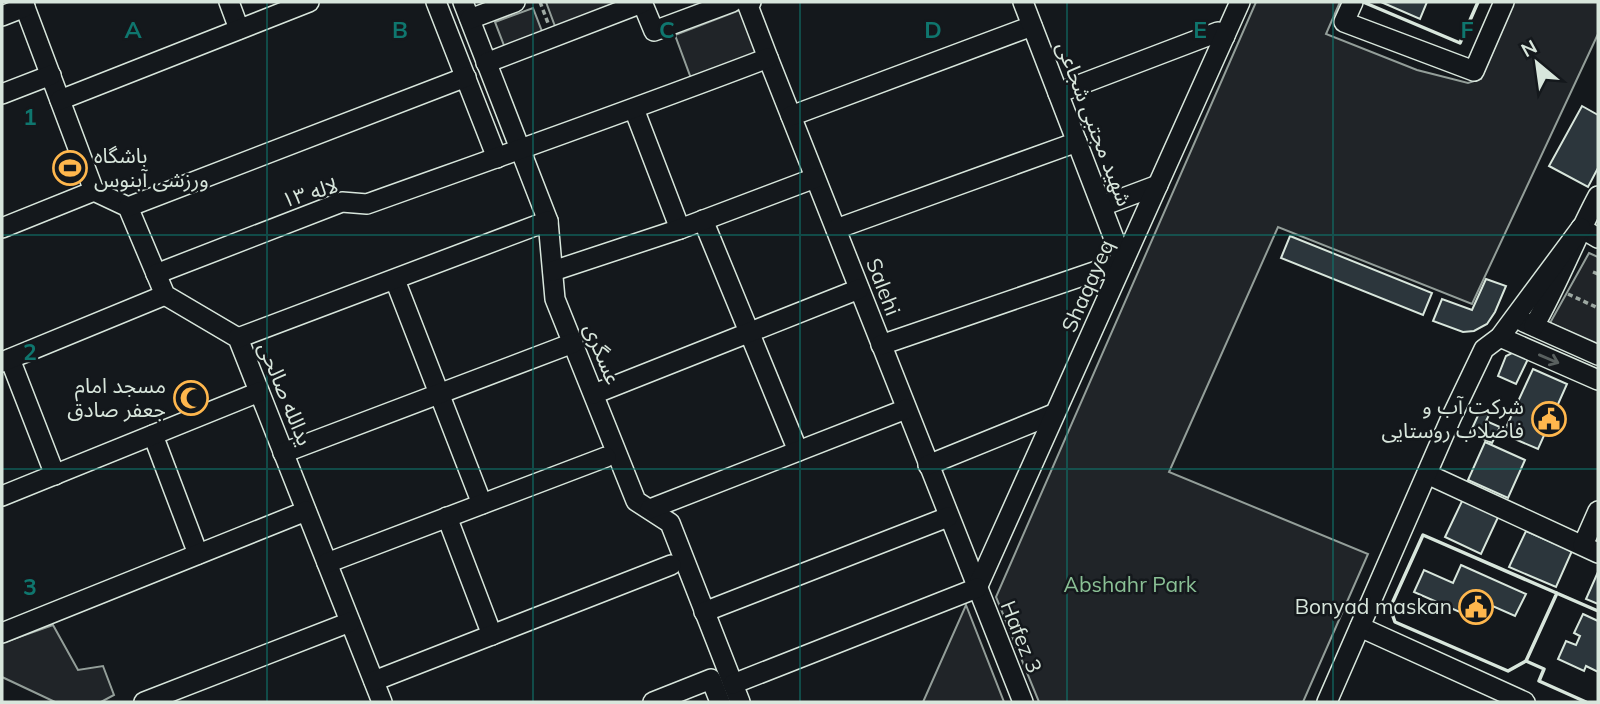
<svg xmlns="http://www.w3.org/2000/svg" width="1600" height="704" font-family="Mulish,'Noto Sans Arabic',sans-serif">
<rect width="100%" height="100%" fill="#14181c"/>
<g fill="#202428" stroke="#939e99" stroke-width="2">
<path d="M546,2H629L556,29Z"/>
<path d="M1256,2H1340L1326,34L1417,70L1468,83L1481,79L1514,2H1598V34L1472,304L1278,227L1169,472L1368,554L1303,702H1039L996,597Z"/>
<path d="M533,8L543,34L505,48L495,22Z"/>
<path d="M745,8L762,54L692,81L675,35Z"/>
<path d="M1589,253L1598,257V345L1550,323Z"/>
<path d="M966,605L1004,702H923Z"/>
<path d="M53,625L78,670L103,666L114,695L101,702H55L2,677V643Z"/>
</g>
<g fill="#2c363c" stroke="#d8e6dc" stroke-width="2">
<path d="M1381,2H1427L1420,19Z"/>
<path d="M1582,106L1598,115V168L1588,187L1549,166Z"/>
<path d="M1290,236L1432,293L1423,315L1281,258Z"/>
<path d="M1486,279L1506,286L1495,312L1487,324L1474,331L1463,332L1433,321L1442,299L1472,310Z"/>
<path d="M1514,352L1528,359L1516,384L1498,376L1506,356Z"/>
<path d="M1533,369L1567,384L1538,449L1503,434Z"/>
<path d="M1480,411L1489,415L1486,421L1500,427L1492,443L1470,433Z"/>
<path d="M1485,442L1525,460L1508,498L1468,480Z"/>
<path d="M1464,497L1500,513L1481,554L1445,537Z"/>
<path d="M1526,531L1572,551L1556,587L1509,567Z"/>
<path d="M1461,565L1526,594L1515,616L1470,596L1462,613L1414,592L1424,570L1453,583Z"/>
<path d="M1598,572V604L1586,599Z"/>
<path d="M1583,614L1598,621V672L1586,666L1584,671L1558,659L1566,641L1576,645L1580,636L1574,633Z"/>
</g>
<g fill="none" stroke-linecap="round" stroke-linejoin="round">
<g stroke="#d8e6dc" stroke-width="22">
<g id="minor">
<path d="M23,2L94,191L128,207L165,295L238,338L382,702"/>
<path d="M229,2L239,29"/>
<path d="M436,2L497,158"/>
<path d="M463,2L548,221L555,299L636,501L670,523L740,702"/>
<path d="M642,2L654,31L732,2"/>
<path d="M751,2L747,3L768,58L1023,702"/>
<path d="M1353,2L1344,22L1474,71L1504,2"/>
<path d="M2,16L25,7"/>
<path d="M470,19L515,2"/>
<path d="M486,63L642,3"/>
<path d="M1058,93L1218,32L1225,36"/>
<path d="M2,94L51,75"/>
<path d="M60,100L309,2"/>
<path d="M634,109L680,229"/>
<path d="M791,116L1032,26"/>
<path d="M1102,206L1158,185"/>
<path d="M128,207L466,77"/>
<path d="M703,220L798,451"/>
<path d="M2,228L94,191"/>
<path d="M1581,228L1598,238"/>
<path d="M836,229L1077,142"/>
<path d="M553,271L680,229L815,178"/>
<path d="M156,274L342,202L367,204C501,156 635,109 768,58"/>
<path d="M395,280L482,504"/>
<path d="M1524,322L1598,355"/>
<path d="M1534,326C1558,284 1575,239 1598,196"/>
<path d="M1500,337L1598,380"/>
<path d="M238,338L548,221"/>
<path d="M881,345L1123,262L1023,2"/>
<path d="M10,359L55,475"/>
<path d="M2,362L165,295"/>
<path d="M594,394L859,289"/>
<path d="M153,435L198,554"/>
<path d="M283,453L573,343"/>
<path d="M928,465L1051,415"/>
<path d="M1427,474L1598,553"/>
<path d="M2,496L259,392"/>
<path d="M650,509L906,409"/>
<path d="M447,517L492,635"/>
<path d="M1583,545L1598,511"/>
<path d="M327,563L606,457"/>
<path d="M977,588L1240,2"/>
<path d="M704,612L948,517"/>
<path d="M1360,627L1525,702"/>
<path d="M2,633L306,511"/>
<path d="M374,681L671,565"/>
<path d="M733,684L977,588"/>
<path d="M144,702L350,622"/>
<path d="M653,702L711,679L720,702"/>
<path d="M1327,702L1451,418L1484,349L1500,337L1581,228"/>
</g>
</g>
<g stroke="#9da8a2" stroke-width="3.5" stroke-dasharray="5 3.5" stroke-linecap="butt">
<path d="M540,2L548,23"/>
<path d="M1593,272L1598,274"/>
<path d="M1568,294L1598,308"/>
</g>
<use href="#minor" stroke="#14181c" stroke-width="19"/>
<g stroke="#d8e6dc" stroke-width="3.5">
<path d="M1363,2L1460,43L1478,2"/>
<path d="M1557,593L1526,661L1508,671L1395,622L1390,608L1423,535L1598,611"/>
<path d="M1526,661L1544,669L1539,681L1586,702"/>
</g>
</g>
<defs><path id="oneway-shaft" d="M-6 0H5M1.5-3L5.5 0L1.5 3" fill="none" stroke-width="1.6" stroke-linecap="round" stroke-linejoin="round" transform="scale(1.75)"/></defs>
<use stroke="#59605f" href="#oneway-shaft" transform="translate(1549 359) rotate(23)"/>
<path fill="none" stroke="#0f766e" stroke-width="2" stroke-opacity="0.55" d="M267,2V702M533,2V702M800,2V702M1067,2V702M1333,2V702M2,235H1598M2,469H1598"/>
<defs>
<g id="stadium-ring" transform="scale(1.75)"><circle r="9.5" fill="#14181c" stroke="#ffb74d" stroke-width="1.5"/><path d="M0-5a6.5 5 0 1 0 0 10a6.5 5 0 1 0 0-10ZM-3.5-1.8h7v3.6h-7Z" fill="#ffb74d"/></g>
<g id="mosque-ring" transform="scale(1.75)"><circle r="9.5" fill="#14181c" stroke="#ffb74d" stroke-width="1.5"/><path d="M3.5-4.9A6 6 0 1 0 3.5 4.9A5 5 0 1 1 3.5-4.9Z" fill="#ffb74d"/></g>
<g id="civic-ring" transform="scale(1.75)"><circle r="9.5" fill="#14181c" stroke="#ffb74d" stroke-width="1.5"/><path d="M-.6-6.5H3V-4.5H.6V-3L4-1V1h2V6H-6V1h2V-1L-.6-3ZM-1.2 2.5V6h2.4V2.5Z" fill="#ffb74d"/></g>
</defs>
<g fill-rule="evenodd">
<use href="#stadium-ring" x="70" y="168"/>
<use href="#mosque-ring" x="191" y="398"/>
<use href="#civic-ring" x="1549" y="419"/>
<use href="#civic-ring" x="1476" y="607"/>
</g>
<g text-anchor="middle" stroke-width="5" stroke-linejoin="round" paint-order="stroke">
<g font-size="21" fill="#d8e6dc" stroke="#14181c">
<text transform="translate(1094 124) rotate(69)" y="7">شهید مجتبی شجاعی</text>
<text transform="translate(310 193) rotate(-17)" y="7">لاله ۱۳</text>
<text transform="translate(1088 286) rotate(-66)" y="7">Shaqayeq</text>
<text transform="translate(883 287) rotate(69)" y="7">Salehi</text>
<text transform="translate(602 354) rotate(68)" y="7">عسگری</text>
<text transform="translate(285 394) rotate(68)" y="7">یدالله صالحی</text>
<text transform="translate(1021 637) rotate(68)" y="7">Hafez 3</text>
</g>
<g font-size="21" fill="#d8e6dc" stroke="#14181c" text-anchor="end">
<text x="94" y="163" text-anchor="start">باشگاه<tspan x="94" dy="24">ورزشی آبنوس</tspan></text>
<text x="166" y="393">مسجد امام<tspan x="166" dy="24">جعفر صادق</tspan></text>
<text x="1524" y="414">شرکت آب و<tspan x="1524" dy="24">فاضلاب روستایی</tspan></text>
<text x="1452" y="614">Bonyad maskan</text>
</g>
<g font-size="21" fill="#8ac095" stroke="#14181c">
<text x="1130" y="592">Abshahr Park</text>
</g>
</g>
<g font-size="23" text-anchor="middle" font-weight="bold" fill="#0f766e" stroke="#14181c" stroke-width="5" stroke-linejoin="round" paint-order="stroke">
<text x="133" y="38">A</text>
<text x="400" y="38">B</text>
<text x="667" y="38">C</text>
<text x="933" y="38">D</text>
<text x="1200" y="38">E</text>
<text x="1467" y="38">F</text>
<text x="30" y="125">1</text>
<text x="30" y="360">2</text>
<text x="30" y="595">3</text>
</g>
<rect width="1600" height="704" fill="none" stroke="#d8e6dc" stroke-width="7"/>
<g transform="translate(1537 63) rotate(331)" stroke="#14181c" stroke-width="5" paint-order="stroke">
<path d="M0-5L12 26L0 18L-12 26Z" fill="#d8e6dc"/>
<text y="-10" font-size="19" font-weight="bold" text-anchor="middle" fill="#d8e6dc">N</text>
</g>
</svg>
